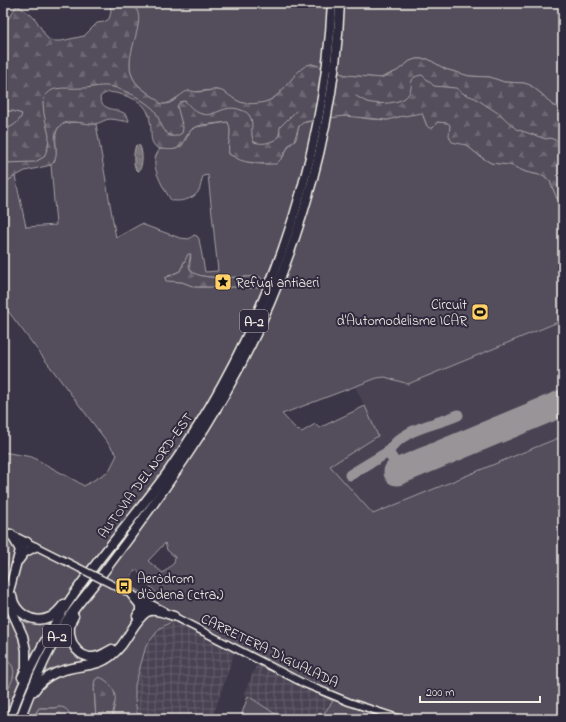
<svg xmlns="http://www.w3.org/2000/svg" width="566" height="722" font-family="'Indie Flower',sans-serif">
<defs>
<pattern id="industrial-grid" width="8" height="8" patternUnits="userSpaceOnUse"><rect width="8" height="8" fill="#484352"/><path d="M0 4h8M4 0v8" fill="none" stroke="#635f6b"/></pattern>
<pattern id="forest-firs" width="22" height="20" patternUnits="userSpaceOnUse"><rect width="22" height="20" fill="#534e5c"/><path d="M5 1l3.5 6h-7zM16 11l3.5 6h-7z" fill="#6c6873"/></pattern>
<pattern id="water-waves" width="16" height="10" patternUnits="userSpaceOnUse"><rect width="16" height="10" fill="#78747b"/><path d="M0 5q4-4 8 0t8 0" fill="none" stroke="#636063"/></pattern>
</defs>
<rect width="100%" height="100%" fill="#3b3647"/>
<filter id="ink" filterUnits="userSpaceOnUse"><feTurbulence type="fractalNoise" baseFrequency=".025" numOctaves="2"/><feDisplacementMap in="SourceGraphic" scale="8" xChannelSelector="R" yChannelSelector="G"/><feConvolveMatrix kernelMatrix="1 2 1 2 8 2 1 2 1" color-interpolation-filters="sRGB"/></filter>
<g filter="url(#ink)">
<path fill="#484352" d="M563,320V436L373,514L330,466L378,436L355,386L377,378L385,377L408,384Z"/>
<g fill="url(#industrial-grid)">
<path d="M173,621L235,651L212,719H153L137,713L135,699V685L145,646L160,628Z"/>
<path d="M257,663L333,701L320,719H283L244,694Z"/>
</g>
<g fill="#534e5c" stroke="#a4a0a2" fill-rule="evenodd">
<path d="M131,3H563V110L552,105L543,95L530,85L524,83L504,82L490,77L469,76L445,69L428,59H416L410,61L397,71L381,78L346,75L312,64C297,65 285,94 268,101C261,104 245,106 238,101C231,98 225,91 217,90C205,90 191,92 180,96C173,99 169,105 161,104C153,94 139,90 133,78C122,56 144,29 136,10C135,8 132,5 131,3Z"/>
<path d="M3,111H13L22,114C20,123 11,127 3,131Z"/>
<path d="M418,113H422L427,126L429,128L437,122L448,123L450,125V129L460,143L466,145L481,157L491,163L510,165L526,172L544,176L550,181L557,199L563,193V320L408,384L385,377L377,378L282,414L298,431L300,430L302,432L315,424L319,428L365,406L378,436L330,466L373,514L563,436V719H320L333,701L173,621L160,628L146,646L135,685V699L137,713L153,719H113L112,712L94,690L96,719H72L70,714L59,707L54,708H39L32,719H3C3,713 2,706 3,700C6,681 25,675 3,658V634L6,625L3,607V580L8,562L9,548L6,542L3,540V452L32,457L76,481L84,486L109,471L117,455L8,311L3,312V184L15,176L26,227L56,225L51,165C64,154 45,126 68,123C77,121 87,124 96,124L116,238L141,224L180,238L189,239L194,235L197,236L199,239L205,272L218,271L208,175L203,176C201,181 201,188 198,192C194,199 178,203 171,200C165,191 153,171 155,160C155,156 158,152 160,149H176L182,146L191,130L196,127L228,122C233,132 227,143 229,154C241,162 270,170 282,158C285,155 286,150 288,147C290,144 293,143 295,141C298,136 297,128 301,123L340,116H351L370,119L388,120L398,117ZM191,257C190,262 188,268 192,272C200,280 244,277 257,276L252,288L238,287H195L182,282L169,281L168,276L180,271L185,260ZM165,543L167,550L175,557L174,563L163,573L148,561ZM137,569L140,575L162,599L157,600L131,587C131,581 130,573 137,569Z"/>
<path d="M248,696L283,719H240Z"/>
</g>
<g fill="url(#forest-firs)" stroke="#a4a0a2">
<path d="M110,3H131C132,5 135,8 137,10C145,27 122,57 133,78C139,90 153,94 161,104C174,106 179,93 188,91C191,90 194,92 197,92C203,92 210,90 216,90C225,90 230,97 238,101C245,105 260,104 268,101C285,95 296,65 312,64L346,75L381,78L397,71L410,61L416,59H428L445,69L469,76L490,77L504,82L524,83L530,85L543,95L552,105L563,110V193L557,199L550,181L544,176L526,172L510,165L491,163L481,157L466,145L452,142L449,136L450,125L448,123L437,122L433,128H429L427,126L422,113L398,117L388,120L344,116L304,122L299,126L294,141L289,145L282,158L276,164H269L247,162L240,160L229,154C227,143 233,132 228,122L202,125L193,128C178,143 186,154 157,148C151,143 151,138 151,131C150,107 143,101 120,94C112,92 106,91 100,97C101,115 127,105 129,121C122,122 117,119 110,119C105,119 101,123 95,124C84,125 68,117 59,127C49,138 63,155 51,165L25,171L12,178L3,184V131C11,127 20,123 22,114L13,111H3V17L5,19L9,18L17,5L30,14L36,20L47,38L52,41H61L84,36L97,23L104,22L109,19L111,12Z"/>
<path d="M188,254H191C190,259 188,265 190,269C196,282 245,277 257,276L260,277L263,280L258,287L252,288L238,287H195L182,282L166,281L165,278L180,271Z"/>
<path d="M3,658C5,660 9,662 11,664C19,674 7,690 3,699Z"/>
<path d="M99,677C109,680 117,691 115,703C114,709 112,713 113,719H96L94,685L95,680Z"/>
<path d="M59,707C67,707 69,712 72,719H32L39,708H54Z"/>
</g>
<path fill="url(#water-waves)" stroke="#aaa6a7" d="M136,145L140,146C143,153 143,165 139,171L136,170C133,163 133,153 136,145Z"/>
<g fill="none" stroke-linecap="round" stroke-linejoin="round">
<g stroke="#aaa6a7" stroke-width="1">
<path d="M356,96C359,98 363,100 367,102C376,105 402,104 408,95C415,86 406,77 422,75L434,86L456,88L464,94L475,98L501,115L516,129L546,139L550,138L563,143"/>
<path d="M3,163L35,162L44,157L48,147L49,136L44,114L43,103L45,96C48,93 51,90 55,89C64,87 73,89 83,88C92,88 103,84 113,87C123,90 135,95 143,101C147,104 152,107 155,111C161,121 165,145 182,133L183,128L177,106L180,102L185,101C191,107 194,112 202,114C215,118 224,103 241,110C244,111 247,112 249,115C255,122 249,133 254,142C263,145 271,143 279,137L280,127L296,111"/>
<path d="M41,718L42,719"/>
</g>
<g stroke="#989498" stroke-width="11">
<path d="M388,452C404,427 434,426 458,415"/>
<path d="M350,475L388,452L394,461L403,469"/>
</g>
<path stroke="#989498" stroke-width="27" d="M397,472L563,403"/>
<g stroke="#f4f1e8" stroke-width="9">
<g id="secondary">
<path d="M3,530L79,568"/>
<path d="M111,584L163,610"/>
<path d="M171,615L305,684L349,702L401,719"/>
</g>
</g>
<g stroke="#f4f1e8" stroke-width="11">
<g id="highway">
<path d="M11,534L20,550"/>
<path d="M19,560L24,553L35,547"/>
<path d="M131,594L140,605V612"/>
<path d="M12,596C15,613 33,625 50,617C55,615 60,609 64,604"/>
<path d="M74,616C65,630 71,653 89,657C98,658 105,653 112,649"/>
<path d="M137,616L144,606L149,603"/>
<path d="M22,677L26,669V650L23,636L9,605L8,595L20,550L23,545L27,542"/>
<path d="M34,691C46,673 63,669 84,666C91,665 98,664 105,660C111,657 116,652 121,646C128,638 139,613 150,611C158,610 167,614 174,616"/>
<path d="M10,719C24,676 50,628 76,591C105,549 139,512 169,470C264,334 324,170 332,3"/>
<path d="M20,719C30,692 40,668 54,642C58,635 61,628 66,621C76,606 88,592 100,577C129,539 157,500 184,460C275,327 333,164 340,3"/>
</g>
</g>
<use href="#secondary" stroke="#2f2a3d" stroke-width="6"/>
<use href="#highway" stroke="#2f2a3d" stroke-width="8"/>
<g stroke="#f4f1e8" stroke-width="9" stroke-linecap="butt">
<path id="secondary-bridge" d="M79,568L111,584"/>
</g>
<use href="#secondary-bridge" stroke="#2f2a3d" stroke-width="6"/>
</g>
</g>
<defs>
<g id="sight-square" transform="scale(0.9)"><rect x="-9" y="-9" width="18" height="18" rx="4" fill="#ffd166" stroke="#2f2a3d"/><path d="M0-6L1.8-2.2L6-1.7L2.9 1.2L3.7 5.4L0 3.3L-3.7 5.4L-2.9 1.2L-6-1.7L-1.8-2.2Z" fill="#111"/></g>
<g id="stadium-square" transform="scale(0.9)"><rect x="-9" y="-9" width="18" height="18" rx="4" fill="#ffd166" stroke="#2f2a3d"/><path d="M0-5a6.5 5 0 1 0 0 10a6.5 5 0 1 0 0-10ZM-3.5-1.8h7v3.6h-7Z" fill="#111"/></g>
<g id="bus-square" transform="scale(0.9)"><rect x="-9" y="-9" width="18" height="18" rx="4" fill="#ffd166" stroke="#2f2a3d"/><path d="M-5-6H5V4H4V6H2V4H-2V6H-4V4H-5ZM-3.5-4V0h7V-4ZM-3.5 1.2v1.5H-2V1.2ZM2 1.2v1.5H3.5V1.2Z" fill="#111"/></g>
</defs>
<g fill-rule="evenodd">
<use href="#sight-square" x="223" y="282"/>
<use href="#stadium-square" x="480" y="312"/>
<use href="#bus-square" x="124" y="586"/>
</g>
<g text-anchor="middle" stroke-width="4" stroke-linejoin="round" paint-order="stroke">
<g fill="#2f2a3d" stroke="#b9b5b5" stroke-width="1">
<rect x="240" y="310" width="28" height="22" rx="3"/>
<rect x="43" y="625" width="28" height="22" rx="3"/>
</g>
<g font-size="13" font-weight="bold" fill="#f4f1e8">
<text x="254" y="326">A-2</text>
<text x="57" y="641">A-2</text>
</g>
<g font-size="14" fill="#f4f1e8" stroke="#2f2a3d" text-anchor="start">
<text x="236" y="287">Refugi antiaeri</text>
<text x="467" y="309" text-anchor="end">Circuit<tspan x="467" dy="16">d'Automodelisme ICAR</tspan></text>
<text x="137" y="583">Aeròdrom<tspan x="137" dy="16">d'Òdena (ctra.)</tspan></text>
</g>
<g font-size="14" fill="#f4f1e8" stroke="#2f2a3d">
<text transform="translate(145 475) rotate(-54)" y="5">AUTOVIA DEL NORD-EST</text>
<text transform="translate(270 650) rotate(26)" y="5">CARRETERA D'IGUALADA</text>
</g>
</g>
<rect width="566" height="722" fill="none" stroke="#2f2a3d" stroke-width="16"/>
<rect x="8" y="8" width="550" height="706" fill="none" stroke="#f4f1e8" stroke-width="1.5" filter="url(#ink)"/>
<path d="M420 696v6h120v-6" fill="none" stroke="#f4f1e8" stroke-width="2"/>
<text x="426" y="696" font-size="12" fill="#f4f1e8" stroke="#2f2a3d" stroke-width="3" paint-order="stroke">200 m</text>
</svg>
